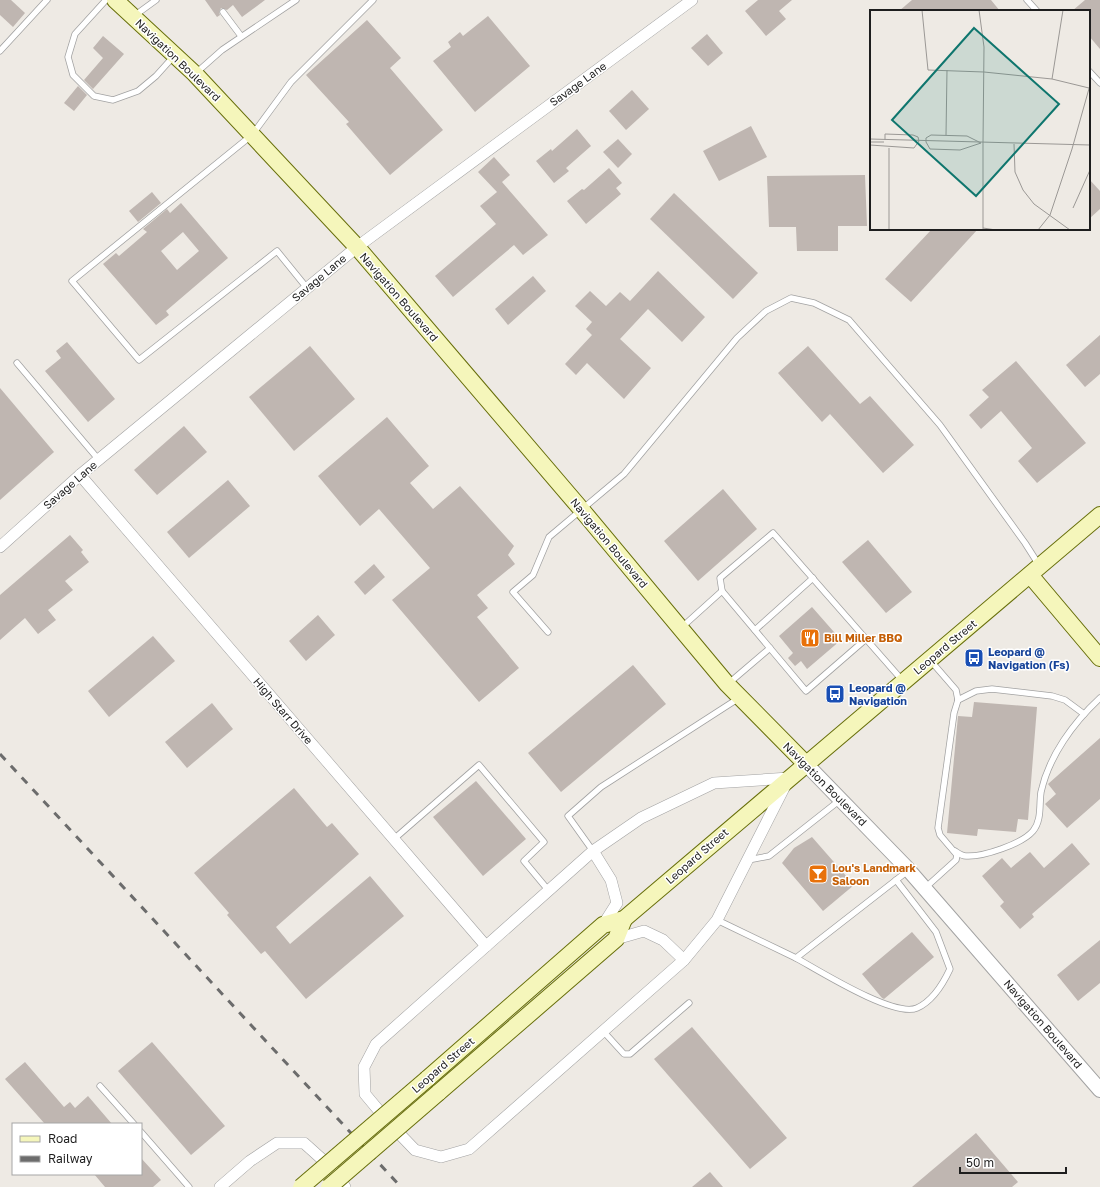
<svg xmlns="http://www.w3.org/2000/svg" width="1100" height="1187" font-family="'Golos Text',sans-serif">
<rect width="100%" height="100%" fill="#eeeae4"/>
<g fill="#bfb6b1" fill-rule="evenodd">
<path d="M0,0H11L25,13L13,27L0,15Z"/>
<path d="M205,0H265L242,17L233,5L227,10L221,8L219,12L220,15L217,17Z"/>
<path d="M758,0H792L779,11L786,19L766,36L745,11Z"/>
<path d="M912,0H991L1000,11H899Z"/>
<path d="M1085,0H1100V49L1089,36V11H1072Z"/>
<path d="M488,16L530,66L475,112L433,61L451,47L448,42L460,32L463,36Z"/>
<path d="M367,20L401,58L390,68L443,130L390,175L346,124L349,122L306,75Z"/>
<path d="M707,34L723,53L708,66L691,48Z"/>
<path d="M103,36L124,54L93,89L84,80L103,58L93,48Z"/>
<path d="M78,86L87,95L74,111L64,103Z"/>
<path d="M632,90L649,109L626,130L609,111Z"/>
<path d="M751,126L767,157L719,181L703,151Z"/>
<path d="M577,129L591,146L566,168L569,171L554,183L536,161L551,149L552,151Z"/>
<path d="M618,139L632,154L618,168L603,152Z"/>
<path d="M494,157L510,175L502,182L548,235L523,255L514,245L453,297L435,276L496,224L480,206L497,192L478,172Z"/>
<path d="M609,168L622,183L616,188L621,194L586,224L567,201L582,189L584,190Z"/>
<path d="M865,175L867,226H838V251H797L796,227H769L767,176Z"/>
<path d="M1089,179L1100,191V209L1089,219Z"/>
<path d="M152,192L161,203L138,222L129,211Z"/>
<path d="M674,193L758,273L733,299L650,219Z"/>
<path d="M181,203L228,258L166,311L169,315L156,325L103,264L116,253L119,256L147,232L143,229L167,209L170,213ZM183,232L199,251L177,270L161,251Z"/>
<path d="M932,229H978L911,302L885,279Z"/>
<path d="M658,271L705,317L682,342L648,309L620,339L651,368L624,399L587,363L576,375L565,364L592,335L586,329L592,322L575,306L590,291L606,306L620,292L630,301Z"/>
<path d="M533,276L546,291L508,325L495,309Z"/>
<path d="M1100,335V374L1085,387L1066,365Z"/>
<path d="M67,342L115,399L88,422L45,371L61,358L56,351Z"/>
<path d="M310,346L355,399L294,451L249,397Z"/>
<path d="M808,346L860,404L870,396L914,445L883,473L830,414L822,422L778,373Z"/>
<path d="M1016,361L1086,443L1037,483L1018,461L1032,448L1001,411L981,429L969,415L989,397L982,390Z"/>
<path d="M0,388L54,452L0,500Z"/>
<path d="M387,417L429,466L410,483L433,509L460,486L514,546L508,555L515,564L477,595L488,608L477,617L519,668L479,702L392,600L430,568L379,509L360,526L318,476Z"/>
<path d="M184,426L207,452L157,495L134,470Z"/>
<path d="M228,480L250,506L189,558L167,532Z"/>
<path d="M723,489L757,529L698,581L664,541Z"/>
<path d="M70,535L83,550L81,552L89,562L65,581L73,590L48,610L56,620L38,634L25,618L0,640V595Z"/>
<path d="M868,540L912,592L886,613L842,562Z"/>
<path d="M374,564L385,577L365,595L354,582Z"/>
<path d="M812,607L841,640L807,669L801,661L795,666L788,658L793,653L779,636Z"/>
<path d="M318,615L335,635L306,661L289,641Z"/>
<path d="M153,636L175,661L109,717L88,691Z"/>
<path d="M633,665L666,704L561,792L528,753Z"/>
<path d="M974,702L1037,707L1028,820L1018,819L1016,832L978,829L977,836L947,833L958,716L972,717Z"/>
<path d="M212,703L233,729L187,768L165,742Z"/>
<path d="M1100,738V799L1067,828L1045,804L1056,794L1048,784Z"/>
<path d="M476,781L526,839L483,876L433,817Z"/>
<path d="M294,788L327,827L332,823L359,854L276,927L290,944L370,876L404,916L306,999L265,951L261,954L227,915L229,913L194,873Z"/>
<path d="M812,837L854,885L823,911L782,863L794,848Z"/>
<path d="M1072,843L1090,864L1032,914L1034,917L1020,929L1000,906L1004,902L982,876L1002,858L1011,868L1030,852L1044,868Z"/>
<path d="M912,932L934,957L884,999L882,998L862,974Z"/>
<path d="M1100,940V983L1078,1001L1057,975Z"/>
<path d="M692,1027L787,1138L750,1169L654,1059Z"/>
<path d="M152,1042L225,1126L191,1155L118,1071Z"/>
<path d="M25,1062L64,1107L70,1102L75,1108L88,1096L112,1124H45L5,1079Z"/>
<path d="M976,1133L1018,1182L1012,1187H912Z"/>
<path d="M141,1158L161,1180L153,1187H105L94,1174H141Z"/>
<path d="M710,1172L723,1187H692Z"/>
</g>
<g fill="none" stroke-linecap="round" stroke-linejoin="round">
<g stroke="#a2a2a2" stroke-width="7">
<g id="service">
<path d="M106,0L75,34L68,57L73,75L94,96L113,100L138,91L156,76L174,56"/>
<path d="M1027,0L1037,11"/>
<path d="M223,12L241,36"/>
<path d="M134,16L156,0"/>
<path d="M0,51L47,0"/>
<path d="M1089,71L1100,83"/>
<path d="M196,73L222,50L296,0"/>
<path d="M307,288L277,251L139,360L72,281L252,135L291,82L373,0"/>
<path d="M17,363L99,460"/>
<path d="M722,591L806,691L866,639"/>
<path d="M681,628L722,591L720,578L773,533L902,680"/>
<path d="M755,630L813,578"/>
<path d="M548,632L513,592L533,575L549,537L624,474L737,338L766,311L791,298L814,303L849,320L940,425L1025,543L1039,565"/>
<path d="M729,683L770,648"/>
<path d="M958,700L976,691L992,689L1052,696L1065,700L1084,714"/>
<path d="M394,839L479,765L544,842L524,861L549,891"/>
<path d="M593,851L568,816L601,787L739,698"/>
<path d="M955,851C958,853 962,856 966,856C983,857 1022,844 1033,831C1042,820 1039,805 1041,792C1049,756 1073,723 1100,698"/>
<path d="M748,860L769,856L840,800"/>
<path d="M925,888L956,860L957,855L940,835L938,828L954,713L958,700L956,690L930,660"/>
<path d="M717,920L796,958L909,870"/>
<path d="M796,958C818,970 894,1018 917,1008C933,1001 943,984 950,969L936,932L896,880"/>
<path d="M603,1031L624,1054H630L689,1003"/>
<path d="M100,1086L134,1124"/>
<path d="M141,1132L189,1187"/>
</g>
</g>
<g stroke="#a2a2a2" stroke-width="12">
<g id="minor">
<path d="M80,475L486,946"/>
<path d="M0,547L80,475L357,247L692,0"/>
<path d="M789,778L717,920L684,960L469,1149L441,1157L415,1150L390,1124L365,1094L364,1067L376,1044L593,851L641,818L714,783Z"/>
<path d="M593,851L611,880L617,903L603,925"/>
<path d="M616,939L644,931L663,940L684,960"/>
<path d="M220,1187L250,1161L277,1143H304L334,1170L345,1187"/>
</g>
</g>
<g stroke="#a2a2a2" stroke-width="16">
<path id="tertiary" d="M806,764L906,867L1100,1090"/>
</g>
<g stroke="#686f0b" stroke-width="18">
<g id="secondary">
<path d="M115,0L195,74L357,247L581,509L727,684L806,764"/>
<path d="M1030,575L1100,658"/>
<path d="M427,1079L603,925L624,919L1100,515"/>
<path d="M438,1093L616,939L624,919"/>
</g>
</g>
<use href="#service" stroke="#fff" stroke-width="5.5"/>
<use href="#minor" stroke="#fff" stroke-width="11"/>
<use href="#tertiary" stroke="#fff" stroke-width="14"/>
<use href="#secondary" stroke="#f5f6bb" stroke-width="16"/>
<path stroke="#6c6c6c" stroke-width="3" stroke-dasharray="8 8" stroke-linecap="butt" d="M0,754L401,1187"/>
<g stroke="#686f0b" stroke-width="18" stroke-linecap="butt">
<g id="secondary-bridge">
<path d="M301,1187L427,1079"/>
<path d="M329,1187L438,1093"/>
</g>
</g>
<use href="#secondary-bridge" stroke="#f5f6bb" stroke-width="16"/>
</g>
<defs>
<g id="restaurant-square" transform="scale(1)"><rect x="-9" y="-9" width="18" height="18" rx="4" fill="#e8710a" stroke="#fff"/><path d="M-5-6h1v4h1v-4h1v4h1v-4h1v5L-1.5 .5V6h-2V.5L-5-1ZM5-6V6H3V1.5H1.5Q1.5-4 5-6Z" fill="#fff"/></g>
<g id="bus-square" transform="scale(1)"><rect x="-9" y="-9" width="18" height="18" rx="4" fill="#1a4fb4" stroke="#fff"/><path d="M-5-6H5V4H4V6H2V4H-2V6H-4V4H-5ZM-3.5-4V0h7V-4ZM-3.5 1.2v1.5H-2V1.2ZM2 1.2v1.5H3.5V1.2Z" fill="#fff"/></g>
<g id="bar-square" transform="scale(1)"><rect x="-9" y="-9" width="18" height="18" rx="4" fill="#e8710a" stroke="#fff"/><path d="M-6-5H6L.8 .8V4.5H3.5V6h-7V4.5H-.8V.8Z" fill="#fff"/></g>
</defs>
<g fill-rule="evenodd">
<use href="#restaurant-square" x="810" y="638"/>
<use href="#bus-square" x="974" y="658"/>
<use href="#bus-square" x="835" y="694"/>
<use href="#bar-square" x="818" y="874"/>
</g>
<g text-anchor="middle" stroke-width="3" stroke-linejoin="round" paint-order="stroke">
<g font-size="11" fill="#1e1e1e" stroke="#fff">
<text transform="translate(178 60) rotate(44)" y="4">Navigation Boulevard</text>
<text transform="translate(578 84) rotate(-36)" y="4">Savage Lane</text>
<text transform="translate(319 278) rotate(-40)" y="4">Savage Lane</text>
<text transform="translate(399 297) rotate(49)" y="4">Navigation Boulevard</text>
<text transform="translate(70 485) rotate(-41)" y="4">Savage Lane</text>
<text transform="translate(609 543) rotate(50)" y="4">Navigation Boulevard</text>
<text transform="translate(945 647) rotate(-40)" y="4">Leopard Street</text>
<text transform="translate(283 711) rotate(49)" y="4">High Starr Drive</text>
<text transform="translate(825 784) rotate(45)" y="4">Navigation Boulevard</text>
<text transform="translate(697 856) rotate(-41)" y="4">Leopard Street</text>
<text transform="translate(1043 1024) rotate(49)" y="4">Navigation Boulevard</text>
<text transform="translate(443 1065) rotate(-41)" y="4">Leopard Street</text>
</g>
<g font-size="11" font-weight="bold" fill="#c56008" stroke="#fff" text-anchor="start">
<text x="824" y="642">Bill Miller BBQ</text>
<text x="832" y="872">Lou's Landmark<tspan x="832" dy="13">Saloon</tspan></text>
</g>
<g font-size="11" font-weight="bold" fill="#164399" stroke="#fff" text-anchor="start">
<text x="988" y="656">Leopard @<tspan x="988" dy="13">Navigation (Fs)</tspan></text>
<text x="849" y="692">Leopard @<tspan x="849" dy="13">Navigation</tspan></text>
</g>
</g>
<g transform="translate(870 10)">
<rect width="220" height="220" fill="#eeeae4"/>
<path fill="none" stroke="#9b9895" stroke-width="1" d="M52,0L58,60L114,62L182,69L219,78M109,0L114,37L113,133M182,69L193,0M61,125L97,126L111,133L90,140L60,139L56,132V128ZM76,125L77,60M0,129L220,135M0,132H14M144,134L145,162L153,180L164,194L200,220M0,135L44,138L49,131L48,127L43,125L15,124V130M19,138V220M203,198L220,160M113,218L126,220M113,220V133M168,220L180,205L202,139L220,75"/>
<path fill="#0f766e" fill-opacity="0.15" stroke="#0f766e" stroke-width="2" d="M104,18L189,94L106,186L22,110Z"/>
<rect width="220" height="220" fill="none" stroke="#1e1e1e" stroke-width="2"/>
</g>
<rect x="12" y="1123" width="130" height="52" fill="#ffffff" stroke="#a5a5a5"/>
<rect x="20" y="1136" width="20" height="6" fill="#f5f6bb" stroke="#a5a5a5"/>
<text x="48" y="1143" font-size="12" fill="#1e1e1e">Road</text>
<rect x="20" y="1156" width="20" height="6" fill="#6c6c6c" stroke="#a5a5a5"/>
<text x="48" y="1163" font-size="12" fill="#1e1e1e">Railway</text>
<path d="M960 1167v6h106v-6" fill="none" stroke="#1e1e1e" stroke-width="2"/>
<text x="966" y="1167" font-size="12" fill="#1e1e1e" stroke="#ffffff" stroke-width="3" paint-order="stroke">50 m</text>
</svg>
